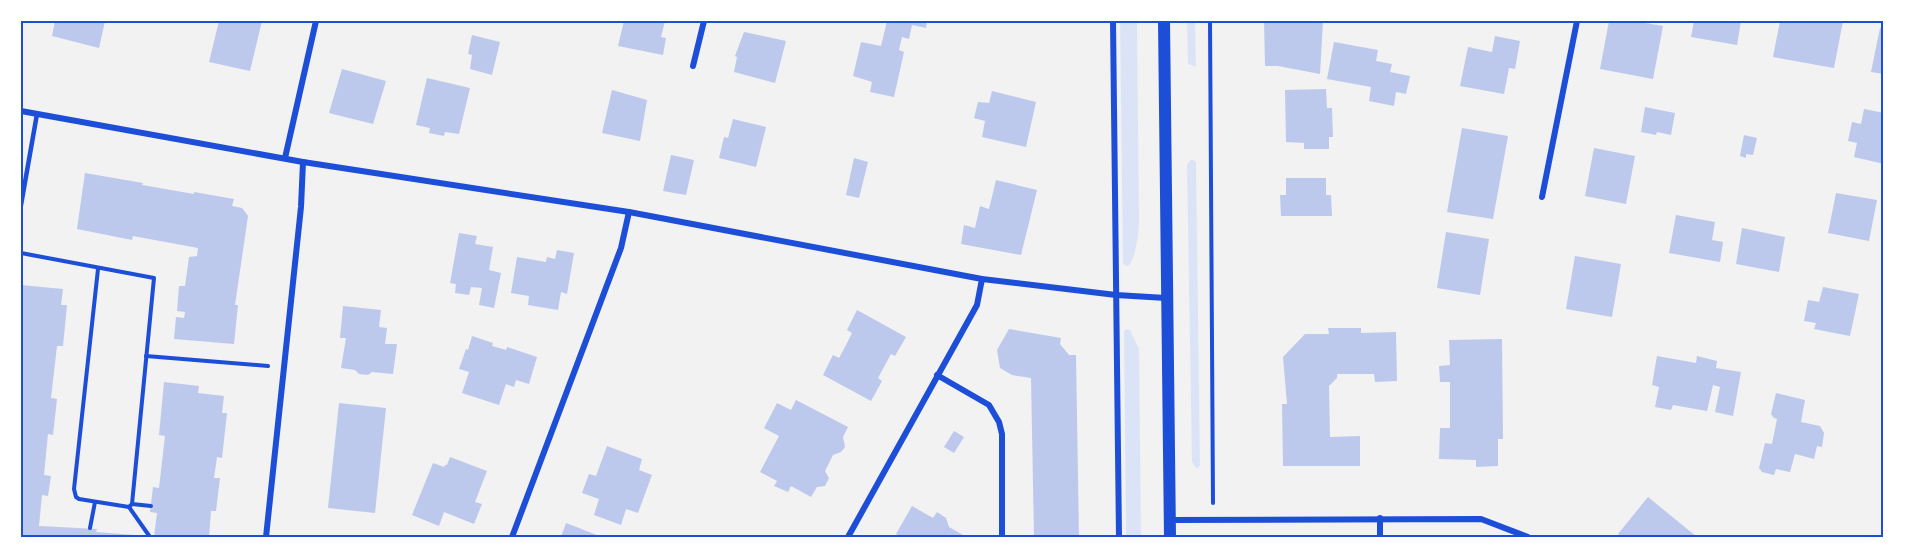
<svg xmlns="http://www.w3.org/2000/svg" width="1905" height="558" font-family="'PT Sans',sans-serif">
<rect width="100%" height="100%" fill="#f2f2f2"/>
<g fill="#dbe4f7">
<path d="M1120,21H1137L1139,224C1138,239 1136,252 1130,265L1126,266L1123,263Z"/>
<path d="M1187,21H1195L1196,67L1188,64Z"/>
<path d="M1192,159L1196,162L1200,465L1197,469L1192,462L1187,164Z"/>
<path d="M1126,329L1130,330L1139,349L1141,537H1126L1124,332Z"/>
</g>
<g fill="#bdc9ec">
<path d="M55,21H105L99,48L52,36Z"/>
<path d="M219,21H262L250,71L209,62Z"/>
<path d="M624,21H665L661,37L666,38L663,55L618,46Z"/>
<path d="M887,21H927L926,28L912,25L909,39L902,37L899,50L904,52L894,97L870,92L872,82L853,76L861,42L881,46Z"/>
<path d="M1264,21H1323L1320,74L1278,66H1265Z"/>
<path d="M1609,21H1634L1663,26L1653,79L1600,69Z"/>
<path d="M1694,21H1741L1737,45L1691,37Z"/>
<path d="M1780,21H1843L1834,68L1773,57Z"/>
<path d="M1880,28L1884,29V74L1871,72Z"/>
<path d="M744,32L786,41L775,83L734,72L737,57L735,56Z"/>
<path d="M472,35L500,42L492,75L470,69L472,55L468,54Z"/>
<path d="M1495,36L1520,41L1515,69L1509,68L1504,94L1460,86L1468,47L1492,52Z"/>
<path d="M1334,42L1378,50L1376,61L1392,64L1390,72L1410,76L1406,94L1396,92L1394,106L1369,101L1371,87L1327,79Z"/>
<path d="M342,69L386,81L373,124L329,113Z"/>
<path d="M427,78L470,88L459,134L445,132L444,136L429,133L430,128L416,125Z"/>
<path d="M1326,89L1327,108H1332L1333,137H1329V149H1304V143L1286,142L1285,90Z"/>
<path d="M612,90L647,100L640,141L602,133Z"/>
<path d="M992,91L1036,102L1026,147L982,137L985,121L974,118L978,102L989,103Z"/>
<path d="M1645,107L1675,113L1671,135L1657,132L1656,135L1641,132Z"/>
<path d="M1864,109L1884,113V164L1854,157L1857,143L1848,141L1852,122L1861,124Z"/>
<path d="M733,119L766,127L756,167L719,158L724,137L728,138Z"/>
<path d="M1462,128L1508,136L1493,219L1447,212Z"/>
<path d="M1744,135L1757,138L1753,155L1746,154V158L1740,156Z"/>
<path d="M1594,148L1635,156L1626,204L1585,196Z"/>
<path d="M671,155L694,160L686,195L663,191Z"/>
<path d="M854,158L868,162L859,198L846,195Z"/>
<path d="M85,173L143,183L142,185L194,194V192L234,199L232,206L242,208L248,216L235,305H238L234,344L174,339L176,317L184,318L185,312L177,311L179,286H185L189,257L197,256L198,248L133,236L132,240L77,229Z"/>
<path d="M1286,178H1326V195H1331L1332,216H1281L1280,195H1286Z"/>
<path d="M996,180L1037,190L1021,255L961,244L964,225L975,228L980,206L989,209Z"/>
<path d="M1836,193L1877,200L1869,241L1828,233Z"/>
<path d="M1676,215L1715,222L1712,240L1723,242L1720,262L1669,253Z"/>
<path d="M1742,228L1785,237L1779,272L1736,264Z"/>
<path d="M1446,232L1489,239L1480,295L1437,288Z"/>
<path d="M459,233L477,236L475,244L493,247L489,270L501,273L494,308L479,305L482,288L471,287L469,295L455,293L456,284L450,283Z"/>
<path d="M557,250L574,253L567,294L561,292L558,310L528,305L529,296L511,293L517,257L546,262L547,257L555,259Z"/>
<path d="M1575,256L1621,264L1612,317L1566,309Z"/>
<path d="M21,285L63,289L61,305H67L63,346H57L51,398L57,399L53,435L48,434L44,475L51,476L48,496L42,495L39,526L97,529L96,532L135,535L134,537H21Z"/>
<path d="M1823,287L1859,294L1850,336L1814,329L1816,323L1804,321L1808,300L1819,302Z"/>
<path d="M343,306L381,310L379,327L387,328L385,344H397L393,374L372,372L368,375L359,374L355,370L341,368L346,338H340Z"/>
<path d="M857,310L906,337L895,356L891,354L878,378L882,381L871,401L823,375L833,355L839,358L846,345L852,333L847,330Z"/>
<path d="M1328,328H1361V333L1396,332L1397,381L1375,382L1374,374H1337V378L1329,386L1330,437L1360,436V466H1283L1282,404H1287L1283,357L1305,334H1329Z"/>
<path d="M1009,329L1061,338L1060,344L1069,355H1076L1079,537H1034L1031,378L1012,375L1000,368L997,350Z"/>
<path d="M472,336L493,343L492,346L506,350L507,347L537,357L529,384L516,380L514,387L506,384L499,405L462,393L469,372L459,369L466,349L468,350Z"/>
<path d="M1502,339L1503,439H1498V466L1476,467V460L1439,459L1440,428H1450V382H1440L1439,366L1450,365L1449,340Z"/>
<path d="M1657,356L1696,363L1697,356L1717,361L1716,368L1741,372L1733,416L1715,412L1720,387L1713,385L1707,411L1673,405L1671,410L1655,407L1659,387L1652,385Z"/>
<path d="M164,382L199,386L198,393L224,396L222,413H227L222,458L217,457L214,478H220L216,511H211L209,537H154L157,513L150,512L153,487L159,488L165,436L159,435Z"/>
<path d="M1776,393L1805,400L1801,422L1820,426L1824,433L1822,447L1817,446L1814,459L1795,454L1790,472L1776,469L1774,475L1762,472L1759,468L1765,443L1772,444L1777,419L1774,418L1771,414Z"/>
<path d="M796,400L848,427L843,437L845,447L841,452L833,455L825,471L829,478L825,486L817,487L811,497L791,486L788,492L774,486L777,481L760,472L779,436L764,428L777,403L791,410Z"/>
<path d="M339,403L386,408L375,513L328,508Z"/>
<path d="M954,431L964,437L954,453L944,447Z"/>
<path d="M607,446L642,459L639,470L652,475L638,513L626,509L621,525L594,515L599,499L582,493L589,474L596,476Z"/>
<path d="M450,457L487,471L475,502L482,504L474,524L444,512L439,526L412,515L433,463L444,467L445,465H447Z"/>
<path d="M1648,497L1697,537H1622L1618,534Z"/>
<path d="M912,506L933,518L937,512L946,518L949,527L963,535L962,537H902L896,534Z"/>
<path d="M566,523L602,537H561Z"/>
</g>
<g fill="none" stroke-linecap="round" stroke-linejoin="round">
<g stroke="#1d4ed8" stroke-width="4">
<path d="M1210,21L1213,503"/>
<path d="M21,253L154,278L132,504L129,507L79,499L76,497L74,489L98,269"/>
<path d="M146,356L268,366"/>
<path d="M132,504L151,506"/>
<path d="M129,507L150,537"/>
<path d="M90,528L95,502"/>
</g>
<path stroke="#1d4ed8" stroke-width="4.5" d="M21,205L37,114"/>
<g stroke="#1d4ed8" stroke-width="6">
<path d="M1113,21L1119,537"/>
<path d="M693,66L704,21"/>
<path d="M21,111L303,162L629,212L982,279L1116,295L1166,298"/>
<path d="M285,158L316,21"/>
<path d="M1542,197L1577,21"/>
<path d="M937,375L989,405L999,422L1002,434V537"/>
<path d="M1170,520L1481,519L1528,537"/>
<path d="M266,537L301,207L303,162"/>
<path d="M512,537L621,248L629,212"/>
<path d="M848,537L977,305L982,279"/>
<path d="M1380,537V518"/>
</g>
<path stroke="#1d4ed8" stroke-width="12" d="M1164,21L1170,537"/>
</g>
<rect width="1905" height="558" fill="none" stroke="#ffffff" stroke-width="45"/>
<rect x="22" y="22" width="1860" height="514" fill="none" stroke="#1d4ed8" stroke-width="2"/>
</svg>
